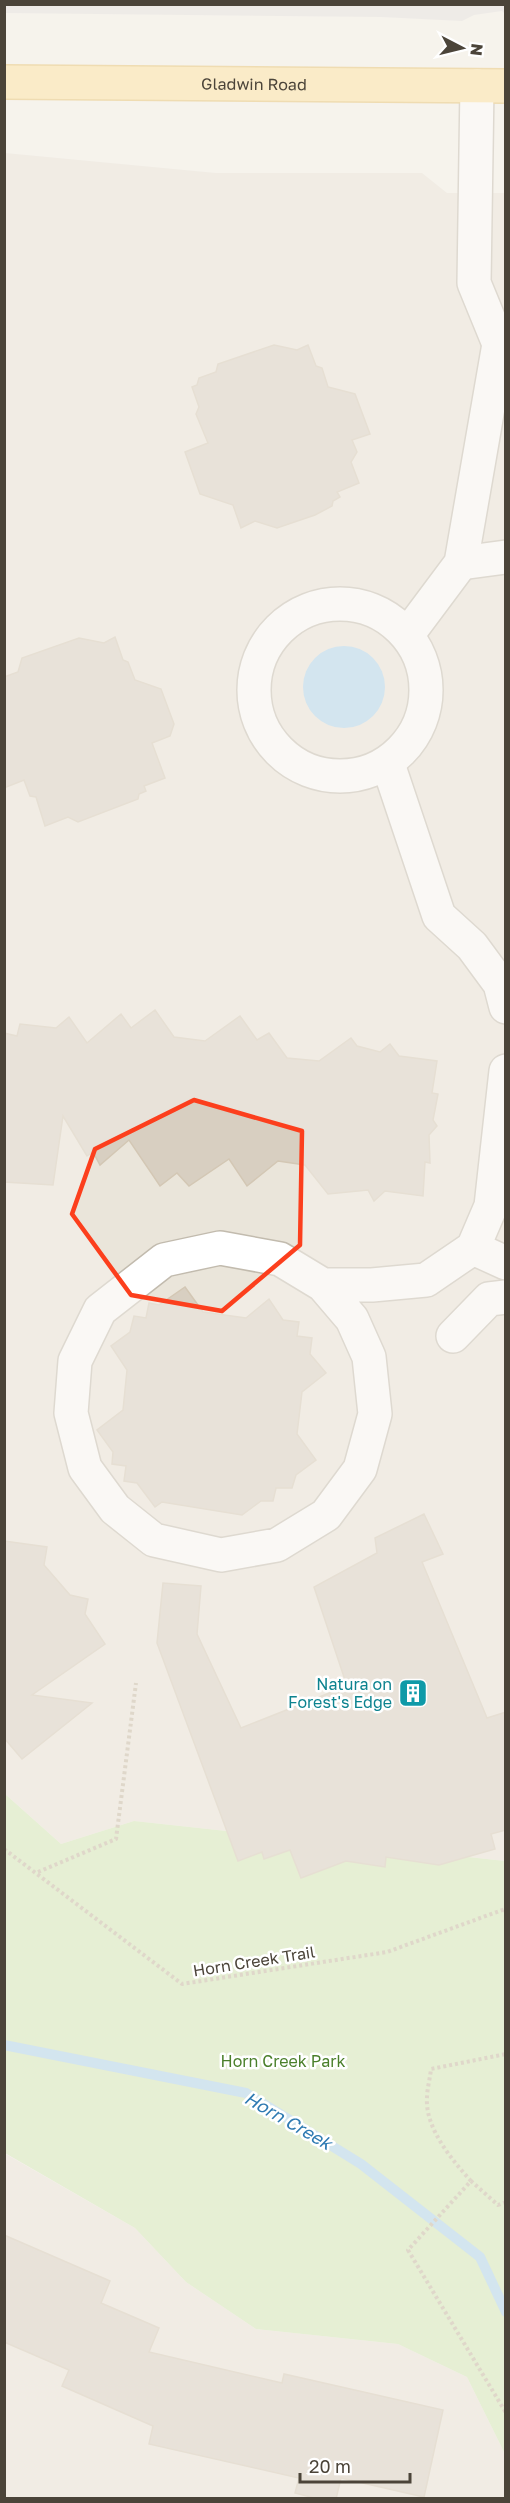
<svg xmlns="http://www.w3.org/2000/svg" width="510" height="2503" font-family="'Golos Text',sans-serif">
<rect width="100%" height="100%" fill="#f6f3ec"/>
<g fill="#eae5da">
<path d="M5,153L216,173H422L447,193H505V1861L134,1821L61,1844L5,1794Z"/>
<path d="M4,2153L135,2228L186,2282L256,2329L398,2344L467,2377L505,2454V2498H5Z"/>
</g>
<path fill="#d2eab5" d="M5,1794L61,1844L134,1821L505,1861V2454L467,2377L398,2344L256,2329L186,2282L135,2228L5,2153Z"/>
<path fill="#e5e3e0" d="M5,4H505L506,15L502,11L474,15L462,21L381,17L5,13Z"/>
<circle fill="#a9d4f2" cx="344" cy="687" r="41"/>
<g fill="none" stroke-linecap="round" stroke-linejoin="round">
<path stroke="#a9d4f2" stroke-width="10" d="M4,2045L246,2093L361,2164L480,2257L506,2312"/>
</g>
<g fill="#d8cfc1" stroke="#d3c7b4" stroke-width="1.5">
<path d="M274,345L297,350L308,345L316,366L322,368L328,387L355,394L370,434L352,440L357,452L351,462L359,483L337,492L340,497L333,501L332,506L315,515L277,528L255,521L241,528L233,505L200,494L185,452L208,443L196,414L199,407L192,387L197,385L199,378L216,372L218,364Z"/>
<path d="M115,637L123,660L128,662L135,680L161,689L174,724L170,736L152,743L165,778L144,786L146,791L139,794L138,799L78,822L68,817L45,826L36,797L30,796L24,780L4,788V677L18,672L22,658L79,638L104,643Z"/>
<path d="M155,1010L174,1037L205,1041L240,1016L257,1040L269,1033L287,1058L319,1061L351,1038L357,1046L380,1052L390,1044L399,1056L437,1061L432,1093L438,1094L433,1120L437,1126L429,1135L430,1163L425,1162L423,1196L385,1191L374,1201L368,1190L328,1194L305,1165L278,1161L247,1186L229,1159L189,1186L177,1173L160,1186L129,1140L100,1165L93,1152L87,1156L63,1116L53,1185L4,1182V1033L17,1036L20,1024L56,1028L69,1017L87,1043L121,1014L131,1028Z"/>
<path d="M185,1287L203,1312L246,1318L269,1299L283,1320L299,1322L297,1336L312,1338L310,1354L326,1373L302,1392L297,1434L316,1460L296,1475L292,1488H276L273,1501H261L242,1515L162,1502L155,1507L137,1483L124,1481L126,1466L112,1464L113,1452L97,1430L123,1410L127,1370L111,1346L130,1332L134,1316L146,1318L149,1303L159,1305Z"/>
<path d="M424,1514L443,1554L422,1562L487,1718L506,1712V1830L491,1834L495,1849L439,1865L386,1857L385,1867L346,1861L301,1878L290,1850L264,1859L262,1852L238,1861L157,1643L163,1583L201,1586L197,1634L241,1728L347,1686L314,1587L377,1553L375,1538Z"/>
<path d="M4,1541L47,1547L44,1565L70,1595L88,1599L85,1614L105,1644L32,1695L92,1703L22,1759L4,1738Z"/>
<path d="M4,2235L110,2281L101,2303L159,2328L149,2352L282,2383L284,2374L443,2410L424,2497L341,2478L336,2499H318L295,2493L299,2478L149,2444L153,2426L62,2386L69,2370L4,2342Z"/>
</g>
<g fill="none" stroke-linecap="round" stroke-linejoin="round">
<g stroke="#c2bbae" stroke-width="36">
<g id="minor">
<path d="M477,86L474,283L499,344"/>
<path d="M461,563L506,557"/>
<circle cx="340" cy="690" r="86"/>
<path d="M408,634L461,563L499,344L506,334"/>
<path d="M388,764L439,916L472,946L500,984L506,1007"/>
<path d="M473,1248L506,1263"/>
<path d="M323,1285L352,1319L369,1357L375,1414L360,1469L326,1515L277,1545L221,1555L154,1540L115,1509L85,1468L71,1413L75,1361L100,1310L164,1260L220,1248L280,1259L323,1285H372L426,1280L473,1248L491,1206L506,1071"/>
<path d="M453,1336L489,1299L506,1297"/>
</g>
</g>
<g stroke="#e6c16a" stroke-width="36">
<g id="major">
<path id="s1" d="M4,82L506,86"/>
</g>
</g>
<g stroke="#c4b79f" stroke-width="4" stroke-dasharray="3 3" stroke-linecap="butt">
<path d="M4,1849L182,1984L387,1952L505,1909L506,1913"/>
<path d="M38,1872L116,1839L136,1683"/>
<path d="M471,2181C452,2160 425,2128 427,2098C427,2089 430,2079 431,2069L506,2054"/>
<path d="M506,2202L498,2205L471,2181L408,2250L506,2413"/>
</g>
<use href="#minor" stroke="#fff" stroke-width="33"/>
<use href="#major" stroke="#ffe39c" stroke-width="33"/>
</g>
<path d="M0 0H510V2503H0ZM194,1100L302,1131L300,1245L222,1311L131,1295L72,1214L95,1149Z" fill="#f6f3ec" fill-opacity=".55" fill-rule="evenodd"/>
<path fill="none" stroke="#fc3f1d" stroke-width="4.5" stroke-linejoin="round" d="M194,1100L302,1131L300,1245L222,1311L131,1295L72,1214L95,1149Z"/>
<defs>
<g id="building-square" transform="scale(1.5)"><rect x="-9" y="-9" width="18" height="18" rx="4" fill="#0f9aa8" stroke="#fff"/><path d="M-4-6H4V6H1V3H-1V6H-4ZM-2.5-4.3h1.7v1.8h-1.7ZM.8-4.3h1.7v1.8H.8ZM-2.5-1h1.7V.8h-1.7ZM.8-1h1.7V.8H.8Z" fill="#fff"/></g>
</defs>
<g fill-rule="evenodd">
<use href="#building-square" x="413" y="1693"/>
</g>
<g text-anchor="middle" stroke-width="5" stroke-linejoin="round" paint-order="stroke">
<g font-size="16" fill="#4b4439" stroke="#fff">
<text dy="6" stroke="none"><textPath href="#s1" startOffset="250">Gladwin Road</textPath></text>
<text transform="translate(254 1961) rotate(-9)" y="6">Horn Creek Trail</text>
</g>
<g font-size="16" fill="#0d838f" stroke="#fff" text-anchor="end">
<text x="392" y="1690">Natura on<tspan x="392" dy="18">Forest's Edge</tspan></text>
</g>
<g font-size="16" fill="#4a7f2a" stroke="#fff">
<text x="283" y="2067">Horn Creek Park</text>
</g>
<g font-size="18" font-style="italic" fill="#2e7ab2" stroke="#fff">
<text transform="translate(288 2121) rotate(30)" y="6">Horn Creek</text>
</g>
</g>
<rect width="510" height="2503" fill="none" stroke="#4b4439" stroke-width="12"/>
<g transform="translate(462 48) rotate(97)" stroke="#ffffff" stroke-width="4.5" paint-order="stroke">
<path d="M0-4.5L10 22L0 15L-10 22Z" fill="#4b4439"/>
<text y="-9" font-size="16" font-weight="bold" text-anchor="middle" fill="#4b4439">N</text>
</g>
<path d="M300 2473v9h110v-9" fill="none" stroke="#4b4439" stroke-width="3"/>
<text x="309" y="2473" font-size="18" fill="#4b4439" stroke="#ffffff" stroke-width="4.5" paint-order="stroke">20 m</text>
</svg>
